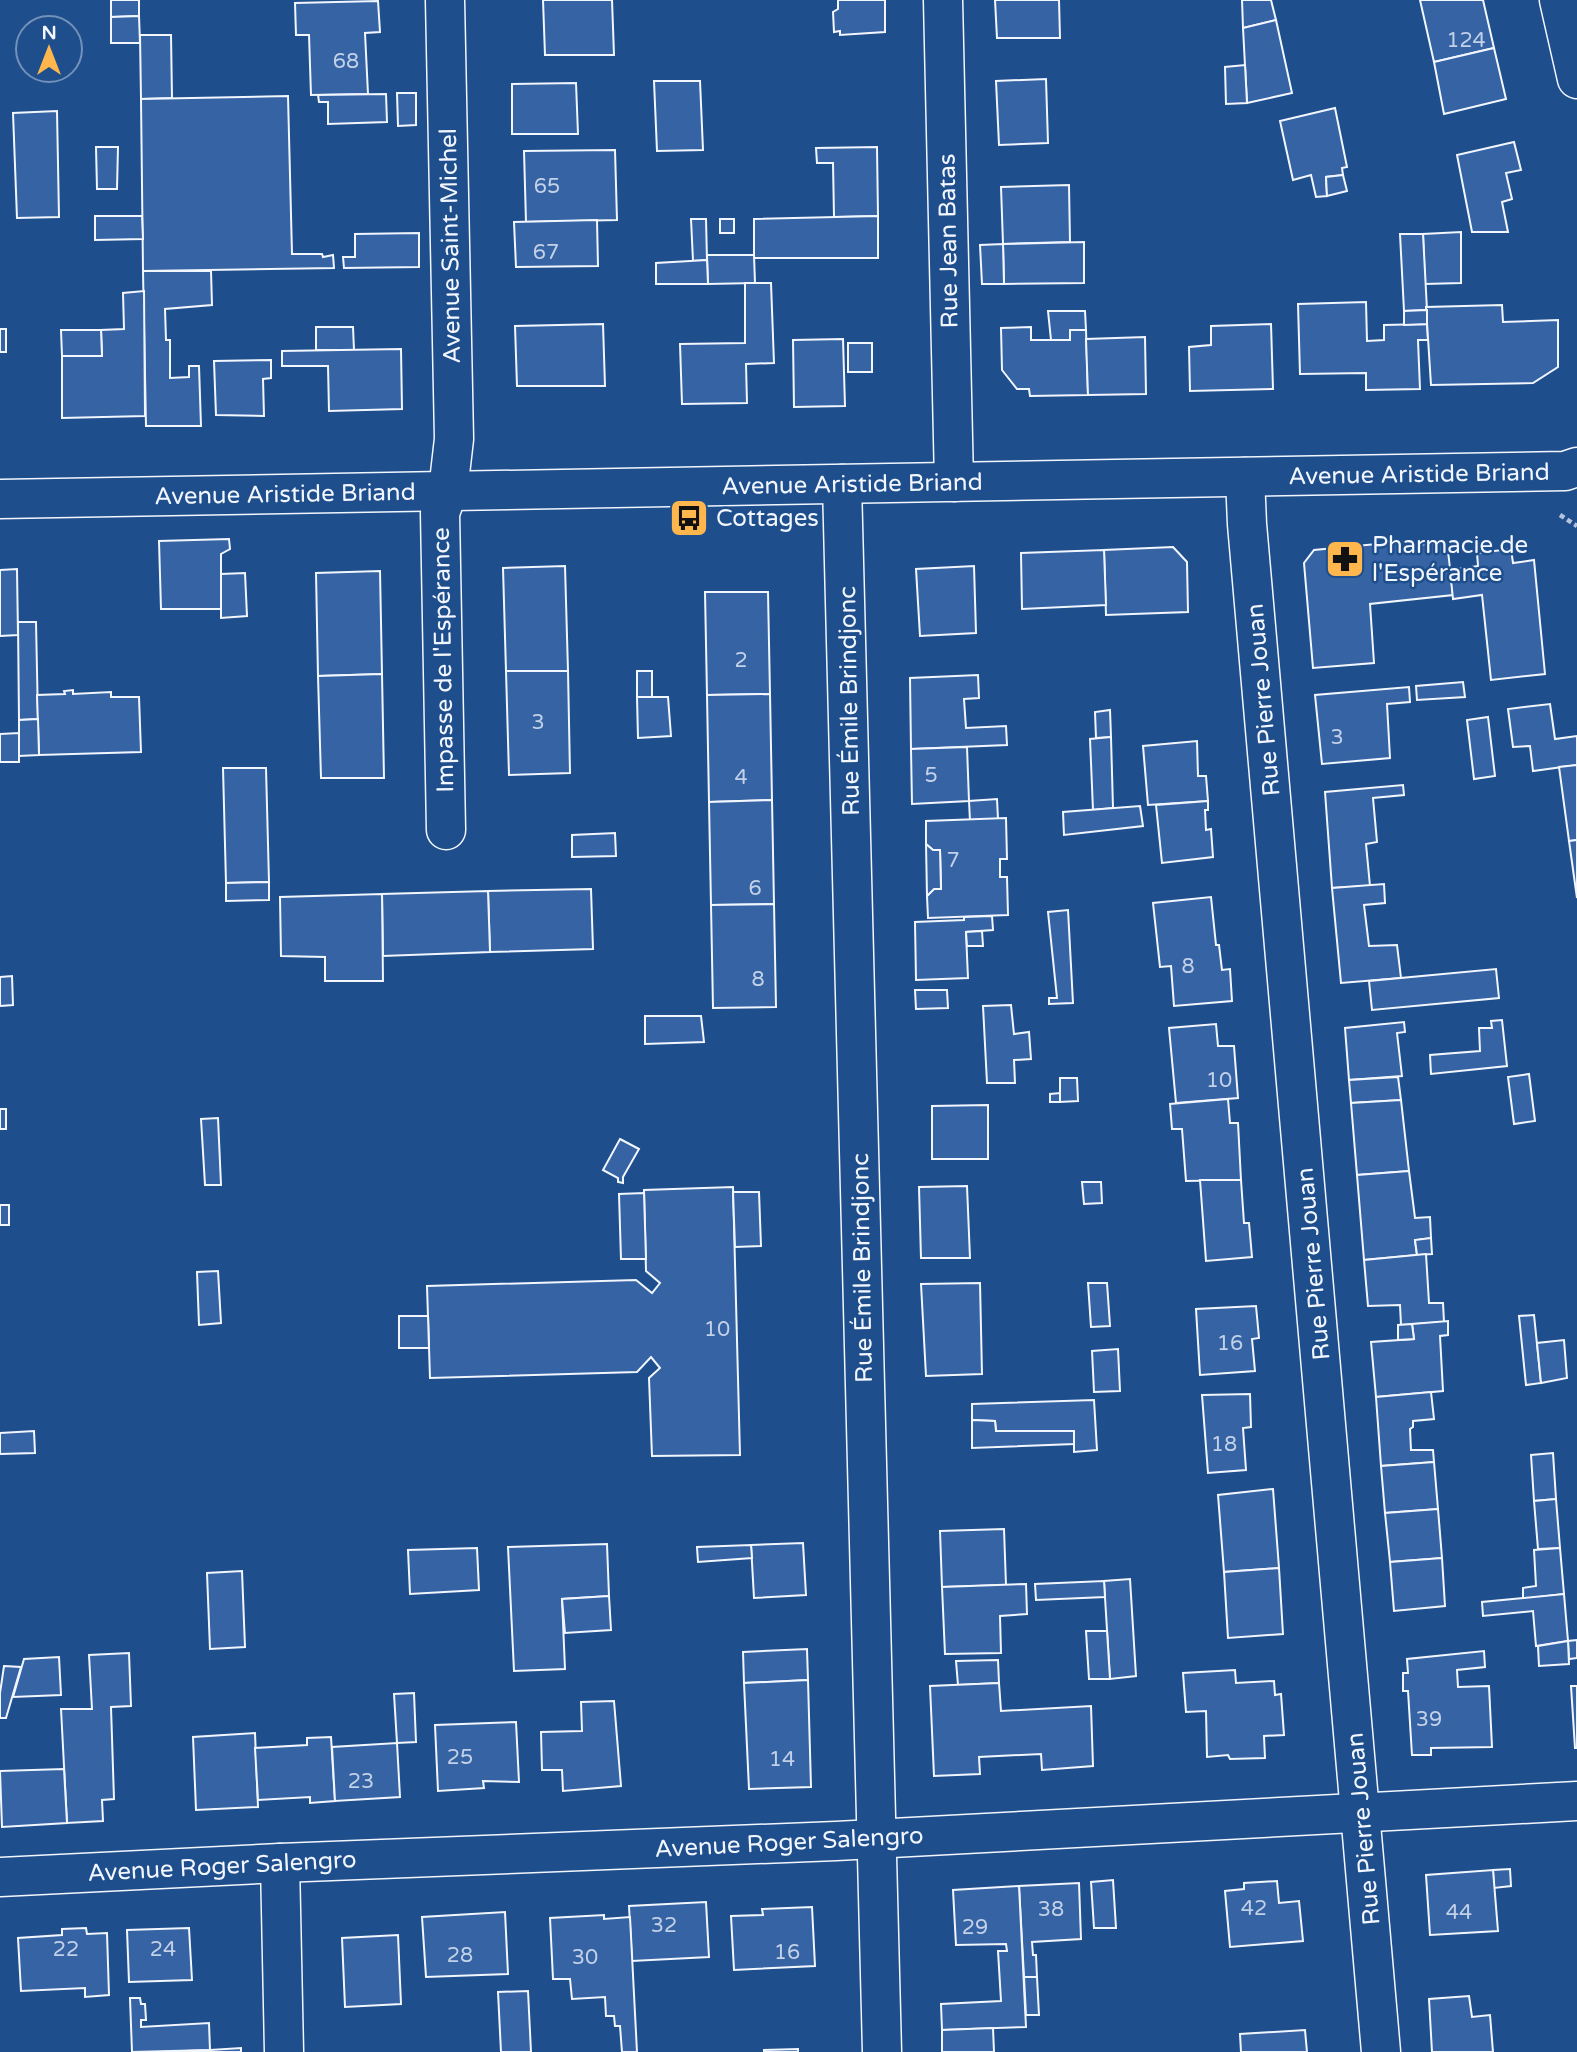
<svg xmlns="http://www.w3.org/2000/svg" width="1577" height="2052" font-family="'Varela Round',sans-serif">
<rect width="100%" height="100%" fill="#1f4e8c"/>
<g fill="#3563a3" stroke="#f2f6ff" stroke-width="2">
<path d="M111,0H139V16L111,17Z"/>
<path d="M543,0H612L614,55H545Z"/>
<path d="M838,0H885V32L840,35V31L834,32L833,12L838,9Z"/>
<path d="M995,0H1059L1060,38H997Z"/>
<path d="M1242,0H1271L1276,20L1243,28Z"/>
<path d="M1420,0H1483L1494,48L1434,62Z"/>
<path d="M378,1L380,32L365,33L368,94L311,95L309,35H296L295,3Z"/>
<path d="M139,16L140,43H111V17Z"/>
<path d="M1276,20L1292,93L1247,103L1243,28Z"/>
<path d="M140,35H171L172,98L141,99Z"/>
<path d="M1494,48L1506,99L1444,114L1434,62Z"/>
<path d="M1245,65L1247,103L1226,104L1225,67Z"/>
<path d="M1046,79L1048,143L999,145L996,81Z"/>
<path d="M654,81H700L703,150L657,151Z"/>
<path d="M576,83L578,134H512V84Z"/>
<path d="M397,93H416V125L398,126Z"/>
<path d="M386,94L387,122L328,124V102H319L318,95Z"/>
<path d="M288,96L292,254H322L323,257L333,255L334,268L143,271L141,99Z"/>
<path d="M1335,108L1347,167L1342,168L1343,175L1326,177L1327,196L1316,197L1311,175L1293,180L1280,121Z"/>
<path d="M57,111L59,217L17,218L13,113Z"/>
<path d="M1514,142L1521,170L1506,173L1512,199L1502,202L1508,232H1472L1457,155Z"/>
<path d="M96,147H118L117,189H97Z"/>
<path d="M877,147L878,216L834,217L833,163H817L816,148Z"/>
<path d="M615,150L617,220L526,222L524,151Z"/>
<path d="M1343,175L1347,191L1327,196L1326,177Z"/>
<path d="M1069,185L1070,242L1003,244L1001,187Z"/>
<path d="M95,216H142L143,239L95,240Z"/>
<path d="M878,216V258H754V219Z"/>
<path d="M691,219H706L707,260L693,261Z"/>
<rect x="720" y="219" width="14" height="14"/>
<path d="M597,220L598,266L516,267L514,222Z"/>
<path d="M1461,232V283L1425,284L1423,234Z"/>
<path d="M419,233V267L344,268L343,257H355V234Z"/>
<path d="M1400,234H1423L1427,310L1404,311Z"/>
<path d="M1084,242V283L1004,284L1003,244Z"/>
<path d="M1003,244L1004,284H982L980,245Z"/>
<path d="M707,255H754L755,283L708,284Z"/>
<path d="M707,260L708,284H656V263Z"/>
<path d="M143,271H211L212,305L165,309L166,340H170V378L189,377V366H199L201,426H146Z"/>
<path d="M745,283H771L774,363L746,364L747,403L682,404L680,344L745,343Z"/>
<path d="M144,291L145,416L62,418V356H102L101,330L124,329L123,293Z"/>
<path d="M1366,302L1367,341L1384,340V325L1427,324L1428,340H1418L1420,389L1366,390V373L1300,374L1298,304Z"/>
<path d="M1502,305L1503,322L1558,320V367L1533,383L1431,385L1426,307Z"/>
<path d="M1427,310V324L1404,325V311Z"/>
<path d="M1048,311H1085L1086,330H1070V340H1051Z"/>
<path d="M603,324L605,386H517L515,326Z"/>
<path d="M1271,324L1273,389L1190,391L1189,347L1211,345V326Z"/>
<path d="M316,327H353L354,350H316Z"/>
<path d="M1031,327V340H1070V330H1086L1088,395L1030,396L1029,389H1017L1002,370L1001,328Z"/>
<rect x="0" y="329" width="6" height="23"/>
<path d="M61,330H101L102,356H62Z"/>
<path d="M1145,337L1146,394L1088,395L1086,339Z"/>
<path d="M843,339L845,406L794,407L793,340Z"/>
<rect x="848" y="343" width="24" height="29"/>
<path d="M401,349L402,409L329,411L328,366H282V351Z"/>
<path d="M271,360V378L263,379L264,416L216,415L214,361Z"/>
<path d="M229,539L230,549L221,554V609H161L159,541Z"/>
<path d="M1408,541V546L1447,542L1453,595L1370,604L1374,663L1313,668L1304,563L1314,550Z"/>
<path d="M1173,547L1187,562L1188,612L1106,615L1104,550Z"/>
<path d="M1511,549L1513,563L1534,560L1545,674L1491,680L1482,595L1453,599L1450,570L1478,566L1477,553Z"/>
<path d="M1104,550L1106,605L1022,609L1021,553Z"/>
<path d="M565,566L568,671H506L503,568Z"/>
<path d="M974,566L976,633L920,636L916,569Z"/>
<path d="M17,569L18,635L0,636V570Z"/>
<path d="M380,571L382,674L318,676L316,573Z"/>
<path d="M245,573L247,616L221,618V574Z"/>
<path d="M705,592H768L770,694L707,695Z"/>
<path d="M18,622H36L38,719L19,720Z"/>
<path d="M506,671H568L570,773L509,775Z"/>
<rect x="637" y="671" width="15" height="26"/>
<path d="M382,674L384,778H321L318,676Z"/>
<path d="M978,675L979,698L964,699L966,728L1006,726L1007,745L911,749L910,678Z"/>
<path d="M1463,682L1465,697L1417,700L1416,686Z"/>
<path d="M1409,687L1410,702L1387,704L1390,758L1322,764L1315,695Z"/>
<path d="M73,690V694L111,692V697H139L141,752L39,755L37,695L65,694L64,691Z"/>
<path d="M770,694L772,800L709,802L707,695Z"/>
<path d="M637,697H668L671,736L638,738Z"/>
<path d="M1550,704L1555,739L1577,736V765L1533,771L1530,746L1513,747L1508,709Z"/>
<path d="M1110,710L1111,737L1096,738L1095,712Z"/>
<path d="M1488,717L1495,776L1474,779L1467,720Z"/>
<path d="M38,719L39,755L19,756V720Z"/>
<path d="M19,733V762H0V734Z"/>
<path d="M1111,737L1113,808L1093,810L1090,739Z"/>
<path d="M1197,741L1198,776H1206L1208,801L1148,805L1143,746Z"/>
<path d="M967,747L969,801L912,804L911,749Z"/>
<path d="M1577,765V840L1569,841L1559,767Z"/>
<path d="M223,768H266L269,882L226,883Z"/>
<path d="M1403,785L1404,795L1373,798L1377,842L1366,844L1370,886L1332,888L1325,792Z"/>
<path d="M997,799L998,819L970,821L969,801Z"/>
<path d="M772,800L774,904L711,905L709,802Z"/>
<path d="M1208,801V810H1205L1206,830L1211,829L1213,857L1162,863L1156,805Z"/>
<path d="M1140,806L1143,826L1064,835L1063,812Z"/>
<path d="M1006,818L1007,859H1000V877H1007L1008,915L928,918L927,896L934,889H941L940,850H933L926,844V821Z"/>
<path d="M615,833L616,856L572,857V835Z"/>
<path d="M1577,840V898L1569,841Z"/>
<path d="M926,844L933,850H940L941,889H934L927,896Z"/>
<path d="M269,882V900L226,901V883Z"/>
<path d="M1384,884L1385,903L1364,905L1369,946L1397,945L1401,978L1341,983L1332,888Z"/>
<path d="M591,889L593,949L490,952L488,891Z"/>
<path d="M488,891L490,952L383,956L382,894Z"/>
<path d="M382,894L383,981H325V957L281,956L280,897Z"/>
<path d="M1211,897L1216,945H1219L1222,970L1230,969L1232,1001L1174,1006L1171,966L1160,967L1153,903Z"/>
<path d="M774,904L776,1007L713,1008L711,905Z"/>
<path d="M1068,910L1073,1003L1049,1004V998H1057L1048,912Z"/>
<path d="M992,916L993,930L966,932L968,978L916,980L915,922L964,920V917Z"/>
<path d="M982,931L983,946H967L966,932Z"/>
<path d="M1496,969L1499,998L1372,1010L1369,981Z"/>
<path d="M12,976L13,1005L0,1006V977Z"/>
<path d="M915,990H947L948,1008L916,1009Z"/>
<path d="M1011,1005L1014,1034L1029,1032L1031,1059L1014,1060L1015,1083H987L983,1006Z"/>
<path d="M645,1016H701L704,1042L645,1044Z"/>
<path d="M1502,1020L1507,1066L1431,1074L1430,1055L1480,1051L1479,1028H1492L1491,1021Z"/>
<path d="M1404,1022L1405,1032L1397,1033L1402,1076L1349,1080L1345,1028Z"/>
<path d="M1216,1024L1218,1046H1234L1238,1098L1176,1103L1169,1028Z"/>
<path d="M1529,1074L1535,1121L1514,1124L1508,1077Z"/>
<path d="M1398,1077L1401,1100L1351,1103L1349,1080Z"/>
<path d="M1060,1078H1077L1078,1101L1060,1102Z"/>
<path d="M1060,1093V1102H1050V1094Z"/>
<path d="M1228,1099L1230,1123H1238L1241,1180L1186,1181L1182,1129H1172L1170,1104Z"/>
<path d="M1401,1100L1409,1171L1357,1175L1351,1103Z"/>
<path d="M988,1105V1159H932V1106Z"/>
<rect x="0" y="1109" width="6" height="20"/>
<path d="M218,1118L221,1185H205L201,1119Z"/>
<path d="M620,1139L639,1149L623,1177V1183L618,1182V1178L603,1170Z"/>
<path d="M1409,1171L1415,1218L1430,1217L1431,1238L1415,1240L1417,1255L1364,1260L1357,1175Z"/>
<path d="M1200,1180H1241L1244,1223H1249L1252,1257L1206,1261Z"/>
<path d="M1082,1182H1101L1102,1203L1084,1204Z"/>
<path d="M967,1186L970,1258H921L919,1187Z"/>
<path d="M733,1187L740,1455L652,1456L649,1378L660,1368L651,1357L637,1372L430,1378L427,1286L636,1280L652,1293L660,1283L646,1271L644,1190Z"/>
<path d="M733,1192H759L761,1246L735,1247Z"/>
<path d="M644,1193L646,1259H621L619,1194Z"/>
<rect x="0" y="1205" width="9" height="20"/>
<path d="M1431,1238L1432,1254L1417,1255L1415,1240Z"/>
<path d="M1426,1254L1429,1303H1443L1444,1322L1401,1325L1400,1305L1368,1306L1364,1260Z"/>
<path d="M218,1271L221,1323L199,1325L197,1272Z"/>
<path d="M980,1283L982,1374L926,1376L921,1284Z"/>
<path d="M1088,1283H1107L1110,1326L1091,1327Z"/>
<path d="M1256,1306L1259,1338L1252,1339L1255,1371L1200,1375L1196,1309Z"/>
<path d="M1534,1315L1541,1383L1526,1385L1519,1316Z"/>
<path d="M399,1316H428L429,1348H399Z"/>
<path d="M1448,1321V1335L1440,1336L1443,1391L1376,1397L1371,1342L1414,1339L1412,1324Z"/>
<path d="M1412,1324L1414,1339L1398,1340V1325Z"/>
<path d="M1564,1340L1567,1378L1541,1383L1537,1343Z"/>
<path d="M1118,1349L1120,1391L1094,1392L1092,1351Z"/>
<path d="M1431,1392L1434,1419L1413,1421V1427L1410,1429L1411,1450H1433L1434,1462L1381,1466L1376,1397Z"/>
<path d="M1250,1394L1251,1427L1243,1428L1246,1470L1208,1473L1202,1395Z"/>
<path d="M1094,1400L1097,1450L1074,1452V1431H996L995,1421L972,1420V1404Z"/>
<path d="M972,1420L995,1421L996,1431H1074V1444L972,1448Z"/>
<path d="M34,1431L35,1453L0,1454V1433Z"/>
<path d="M1553,1453L1556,1499L1534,1501L1531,1455Z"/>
<path d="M1434,1462L1438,1509L1385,1513L1381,1466Z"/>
<path d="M1273,1489L1279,1568L1224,1572L1218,1495Z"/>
<path d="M1556,1499L1560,1548L1538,1549L1534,1501Z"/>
<path d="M1438,1509L1442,1558L1390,1562L1385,1513Z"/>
<path d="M1004,1529L1006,1585L942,1587L940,1531Z"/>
<path d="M803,1543L806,1595L754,1598L751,1545Z"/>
<path d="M607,1544L609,1596L562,1599L565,1669L514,1671L508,1547Z"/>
<path d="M751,1545L752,1558L698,1562L697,1547Z"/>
<path d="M477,1548L479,1590L410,1594L408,1550Z"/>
<path d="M1560,1548L1564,1594L1523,1599V1588L1536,1586L1534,1550Z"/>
<path d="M1442,1558L1445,1606L1394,1611L1390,1562Z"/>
<path d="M1279,1568L1283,1634L1228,1638L1224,1572Z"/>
<path d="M242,1571L245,1647L210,1649L207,1573Z"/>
<path d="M1130,1579L1136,1676L1110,1679L1104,1581Z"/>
<path d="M1104,1581L1105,1597L1036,1600L1035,1584Z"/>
<path d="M1026,1584L1027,1614L1000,1616L1001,1653L945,1654L942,1587Z"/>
<path d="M1564,1594L1568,1641L1536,1646L1533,1611L1483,1616L1482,1602Z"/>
<path d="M609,1596L611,1630L565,1633L562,1599Z"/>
<path d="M1086,1631H1107L1110,1679H1089Z"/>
<path d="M1577,1640V1658L1569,1659L1568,1641Z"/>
<path d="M1568,1641L1569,1664L1539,1666L1538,1646Z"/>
<path d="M807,1649L808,1680L744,1683L743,1652Z"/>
<path d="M1484,1651L1485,1667L1457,1670L1458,1687L1489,1686L1492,1747L1431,1748V1755H1412L1408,1691H1403V1673H1408L1407,1659Z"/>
<path d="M129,1653L131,1706L111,1707L114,1799L102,1800L103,1821L67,1823L61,1709H92L89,1655Z"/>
<path d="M59,1657L61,1695L13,1697L24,1659Z"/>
<path d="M998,1660L999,1683L958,1685L956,1661Z"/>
<path d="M4,1666L21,1667L6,1718H0V1693Z"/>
<path d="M1235,1670L1236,1683L1274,1681L1275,1695L1281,1694L1284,1735L1264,1736L1265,1758L1230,1759L1228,1755L1207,1757L1206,1711L1186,1712L1183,1673Z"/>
<path d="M808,1680L811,1787L749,1789L744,1683Z"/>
<path d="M999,1683L1001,1711L1091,1706L1093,1766L1042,1770L1041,1754L979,1757L980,1774L934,1776L930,1686Z"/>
<path d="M1571,1686H1577V1748H1575Z"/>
<path d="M414,1693L416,1742L397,1743L394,1694Z"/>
<path d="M614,1701L621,1786L563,1791L562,1770H542L541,1732L582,1731L581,1702Z"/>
<path d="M516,1722L519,1782L483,1781L484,1788L438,1791L435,1725Z"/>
<path d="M255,1733L258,1807L196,1810L193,1737Z"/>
<path d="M331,1737L335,1801L310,1803V1797L258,1800L255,1748L307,1745V1738Z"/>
<path d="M397,1743L400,1797L335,1801L332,1747Z"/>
<path d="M64,1769L67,1823L2,1827L0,1771Z"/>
<path d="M1510,1869L1511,1886L1494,1888L1493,1870Z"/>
<path d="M1493,1870L1498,1931L1430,1935L1426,1875Z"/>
<path d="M1113,1880L1116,1928H1094L1091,1882Z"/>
<path d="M1277,1881L1279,1903L1299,1901L1303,1941L1230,1947L1225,1891L1244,1889V1883Z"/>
<path d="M1079,1883L1081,1939L1032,1942L1033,1955H1036L1037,1977H1024L1019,1886Z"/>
<path d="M1019,1886L1026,2027L942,2030L941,2004L1001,2001L998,1951H1007L1006,1944L956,1945L953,1890Z"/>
<path d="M706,1902L709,1957L632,1961L629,1906Z"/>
<path d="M812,1907L815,1966L734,1970L731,1916L763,1915L762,1909Z"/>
<path d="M505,1912L508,1974L426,1977L422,1917Z"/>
<path d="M604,1915V1919L630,1917L637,2052H622L620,2026H615L614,2016H606L605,1997L572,1999L570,1979H553L550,1918Z"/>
<path d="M86,1928L87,1934L107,1933L109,1995L85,1997V1988L21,1991L18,1938L62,1935V1929Z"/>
<path d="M189,1928L192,1980L129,1982L127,1930Z"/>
<path d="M398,1935L401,2004L345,2007L342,1938Z"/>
<path d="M1024,1977H1037L1039,2015H1026Z"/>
<path d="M528,1991L531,2052H501L498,1992Z"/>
<path d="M1469,1996L1472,2017L1490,2015L1493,2052H1432L1429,1999Z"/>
<path d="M130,1998H140L141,2004H145L146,2020H141V2027L209,2023L210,2050L132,2052Z"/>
<path d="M993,2028L994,2052H942V2030Z"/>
<path d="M1305,2030L1307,2052H1241L1240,2034Z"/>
<path d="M241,2048V2052H159L210,2050Z"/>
<path d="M798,2049V2052H764V2050Z"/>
</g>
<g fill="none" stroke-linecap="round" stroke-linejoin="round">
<g stroke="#f2f6ff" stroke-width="41">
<g id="street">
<path d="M445,0L454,439L448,491L440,513L446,830"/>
<path d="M943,0L954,482"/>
<path d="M1245,477L1247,524L1381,2052"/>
<path d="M842,484L882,2052"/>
<path d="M280,1863L284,2052"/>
<path d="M0,1877L280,1863L836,1841L1577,1801"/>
</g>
</g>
<g stroke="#f2f6ff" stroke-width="41">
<g id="secondary">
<path d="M1559,0L1577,79"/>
<path d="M0,499L1565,471L1577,467"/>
</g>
</g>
<path stroke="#b3c4dc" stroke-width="4.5" stroke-dasharray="5 3.5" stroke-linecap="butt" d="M1560,515L1577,526"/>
<use href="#street" stroke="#1f4e8c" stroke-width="38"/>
<use href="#secondary" stroke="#1f4e8c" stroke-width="38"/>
</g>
<defs>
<g id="bus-square" transform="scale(2.0125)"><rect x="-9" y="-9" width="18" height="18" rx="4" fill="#ffb74d" stroke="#1f4e8c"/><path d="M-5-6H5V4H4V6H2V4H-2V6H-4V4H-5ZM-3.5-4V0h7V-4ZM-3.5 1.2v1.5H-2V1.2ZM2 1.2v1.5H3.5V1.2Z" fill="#111"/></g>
<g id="pharmacy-square" transform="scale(2.0125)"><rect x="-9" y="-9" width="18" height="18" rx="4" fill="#ffb74d" stroke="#1f4e8c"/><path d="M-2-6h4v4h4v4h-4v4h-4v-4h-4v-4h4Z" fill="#111"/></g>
</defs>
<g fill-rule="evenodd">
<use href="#bus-square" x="689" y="518"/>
<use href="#pharmacy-square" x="1345" y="559"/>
</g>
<g text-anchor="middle" stroke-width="5" stroke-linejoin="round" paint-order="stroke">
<g font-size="21" fill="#c3d1e8">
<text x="1466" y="47">124</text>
<text x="346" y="68">68</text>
<text x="547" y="193">65</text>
<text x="546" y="259">67</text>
<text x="741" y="667">2</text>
<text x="538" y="729">3</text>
<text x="1337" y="744">3</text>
<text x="931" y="782">5</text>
<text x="741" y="784">4</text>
<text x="953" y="867">7</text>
<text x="755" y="895">6</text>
<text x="1188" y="973">8</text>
<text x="758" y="986">8</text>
<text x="1219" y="1087">10</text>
<text x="717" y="1336">10</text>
<text x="1230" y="1350">16</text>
<text x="1224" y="1451">18</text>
<text x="1429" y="1726">39</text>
<text x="460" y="1764">25</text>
<text x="782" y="1766">14</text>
<text x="361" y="1788">23</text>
<text x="1254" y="1915">42</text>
<text x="1051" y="1916">38</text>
<text x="1459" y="1919">44</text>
<text x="664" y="1932">32</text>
<text x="975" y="1934">29</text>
<text x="66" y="1956">22</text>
<text x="163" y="1956">24</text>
<text x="787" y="1959">16</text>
<text x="460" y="1962">28</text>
<text x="585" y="1964">30</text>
</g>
<g font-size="24" fill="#f2f6ff" stroke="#1f4e8c">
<text transform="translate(948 241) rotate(-91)" y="8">Rue Jean Batas</text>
<text transform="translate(450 246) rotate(-91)" y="8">Avenue Saint-Michel</text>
<text transform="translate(1419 474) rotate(-1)" y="8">Avenue Aristide Briand</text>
<text transform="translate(852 484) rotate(-1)" y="8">Avenue Aristide Briand</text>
<text transform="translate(285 494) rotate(-1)" y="8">Avenue Aristide Briand</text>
<text transform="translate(443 660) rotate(-91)" y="8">Impasse de l'Espérance</text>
<text transform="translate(1263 700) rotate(-95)" y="8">Rue Pierre Jouan</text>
<text transform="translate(849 701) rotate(-91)" y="8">Rue Émile Brindjonc</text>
<text transform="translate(1313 1264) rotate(-95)" y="8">Rue Pierre Jouan</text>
<text transform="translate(862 1268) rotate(-91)" y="8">Rue Émile Brindjonc</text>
<text transform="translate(1363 1829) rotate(-95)" y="8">Rue Pierre Jouan</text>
<text transform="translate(789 1842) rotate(-3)" y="8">Avenue Roger Salengro</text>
<text transform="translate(222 1866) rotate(-3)" y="8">Avenue Roger Salengro</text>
</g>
<g font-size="24" fill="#f2f6ff" stroke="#1f4e8c" text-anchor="start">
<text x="716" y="526">Cottages</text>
<text x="1372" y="553">Pharmacie de<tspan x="1372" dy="28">l'Espérance</tspan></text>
</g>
</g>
<g transform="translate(49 49)"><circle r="33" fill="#1f4e8c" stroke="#7391ba" stroke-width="2"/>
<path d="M0-5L12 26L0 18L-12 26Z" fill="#ffb74d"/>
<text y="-10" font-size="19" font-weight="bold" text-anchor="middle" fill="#f2f6ff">N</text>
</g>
</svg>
